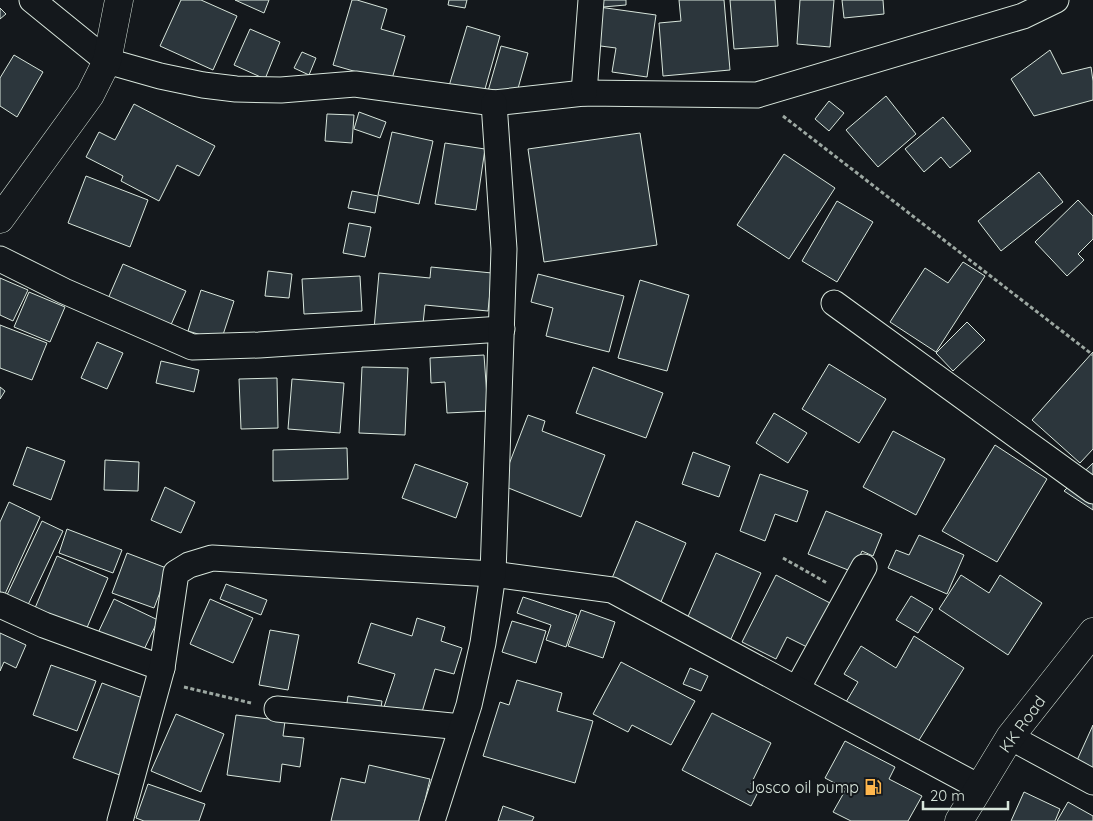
<svg xmlns="http://www.w3.org/2000/svg" width="1093" height="821" font-family="Quicksand,sans-serif">
<rect width="100%" height="100%" fill="#14181c"/>
<g fill="#2c363c" stroke="#d8e6dc">
<path d="M181,0H201L237,16L213,70L160,46Z"/>
<path d="M235,0H269L264,13Z"/>
<path d="M352,0H357L387,9L381,29L405,36L391,82L333,65Z"/>
<path d="M449,0H467L465,8L448,5Z"/>
<path d="M602,0H626V5L603,7Z"/>
<path d="M679,0H724L730,70L663,76L659,23L681,21Z"/>
<path d="M730,0H775L778,46L734,49Z"/>
<path d="M800,0H834L830,47L797,44Z"/>
<path d="M842,0H883L884,14L844,18Z"/>
<path d="M599,7L656,15L647,77L612,72L616,48L593,45Z"/>
<path d="M0,8L6,14L0,19Z"/>
<path d="M467,26L500,36L483,96L449,86Z"/>
<path d="M250,29L280,42L265,79L234,65Z"/>
<path d="M501,46L528,53L515,99L488,91Z"/>
<path d="M1050,50L1062,74L1091,67L1093,81V100L1034,116L1011,79Z"/>
<path d="M302,52L316,58L309,75L294,68Z"/>
<path d="M14,55L43,72L17,117L0,106V78Z"/>
<path d="M886,96L916,134L878,167L846,130Z"/>
<path d="M829,101L844,113L829,131L815,119Z"/>
<path d="M134,104L215,146L199,176L177,165L159,201L121,181L123,176L86,157L99,132L115,140Z"/>
<path d="M359,112L386,122L380,138L354,129Z"/>
<path d="M327,114L354,115L352,143L325,141Z"/>
<path d="M943,117L971,151L950,168L941,157L924,172L905,149Z"/>
<path d="M392,132L433,141L419,204L378,195Z"/>
<path d="M640,133L657,245L544,262L528,149Z"/>
<path d="M445,143L485,149L476,210L435,204Z"/>
<path d="M784,154L835,188L789,259L737,225Z"/>
<path d="M1039,172L1063,202L1001,251L978,221Z"/>
<path d="M86,176L148,200L130,247L68,223Z"/>
<path d="M352,191L378,196L375,213L348,208Z"/>
<path d="M1078,200L1093,216V239L1078,254L1084,260L1067,276L1035,242Z"/>
<path d="M837,201L873,222L837,282L802,261Z"/>
<path d="M349,223L371,227L365,257L343,253Z"/>
<path d="M963,262L985,276L936,352L890,322L925,268L948,283Z"/>
<path d="M123,264L186,291L170,327L107,301Z"/>
<path d="M431,267L492,273L488,311L425,305L422,333L374,329L379,273L430,278Z"/>
<path d="M268,271L292,274L289,298L265,296Z"/>
<path d="M538,274L624,296L609,352L546,336L553,308L531,302Z"/>
<path d="M360,276L362,311L304,314L302,279Z"/>
<path d="M0,278L28,290L13,321L0,315Z"/>
<path d="M640,280L689,295L667,371L618,358Z"/>
<path d="M201,290L234,301L221,341L188,331Z"/>
<path d="M29,292L65,307L50,342L14,327Z"/>
<path d="M967,322L985,340L953,371L936,353Z"/>
<path d="M0,325L47,343L32,380L0,368Z"/>
<path d="M97,342L123,353L107,389L81,378Z"/>
<path d="M1093,352V449L1080,463L1032,420Z"/>
<path d="M484,355L488,411L447,413L445,382L431,383L430,358Z"/>
<path d="M161,361L199,370L194,392L156,383Z"/>
<path d="M829,364L886,399L859,443L802,409Z"/>
<path d="M362,367L408,368L405,435L359,433Z"/>
<path d="M593,367L663,393L646,438L576,413Z"/>
<path d="M277,378L278,428L241,429L239,379Z"/>
<path d="M292,379L344,383L340,433L288,429Z"/>
<path d="M0,387L5,391L0,399Z"/>
<path d="M774,413L807,433L788,463L756,443Z"/>
<path d="M528,415L545,421L542,431L605,455L581,517L501,485Z"/>
<path d="M893,431L945,459L916,515L863,487Z"/>
<path d="M995,445L1047,479L997,562L942,531Z"/>
<path d="M27,447L65,461L51,500L13,485Z"/>
<path d="M347,448L348,479L273,481V450Z"/>
<path d="M693,452L730,466L719,497L682,484Z"/>
<path d="M105,460L139,462L138,491L104,490Z"/>
<path d="M1093,463V510L1064,491Z"/>
<path d="M415,464L468,483L456,518L402,498Z"/>
<path d="M760,474L808,491L797,522L775,514L765,541L740,531Z"/>
<path d="M165,487L195,502L181,533L151,520Z"/>
<path d="M9,502L40,517L5,594L0,592V522Z"/>
<path d="M826,511L882,534L873,556L862,551L853,572L808,554Z"/>
<path d="M42,521L63,531L27,607L6,597Z"/>
<path d="M636,521L686,543L660,604L610,583Z"/>
<path d="M67,529L122,550L113,573L59,553Z"/>
<path d="M919,535L964,555L947,594L888,568L896,550L909,555Z"/>
<path d="M127,553L169,569L154,608L112,593Z"/>
<path d="M716,553L761,573L730,641L686,621Z"/>
<path d="M57,556L108,578L86,630L35,608Z"/>
<path d="M776,575L830,603L807,647L787,637L776,659L742,642Z"/>
<path d="M961,575L989,593L1000,575L1042,603L1008,655L939,609Z"/>
<path d="M226,584L267,600L261,615L220,599Z"/>
<path d="M911,596L933,609L918,633L896,620Z"/>
<path d="M523,597L577,615L566,647L546,640L551,625L517,613Z"/>
<path d="M114,599L158,620L141,656L97,635Z"/>
<path d="M210,599L253,618L233,663L190,644Z"/>
<path d="M581,610L615,622L603,658L568,646Z"/>
<path d="M417,618L445,627L441,641L462,648L454,674L435,669L419,722L383,710L395,674L358,663L371,623L412,636Z"/>
<path d="M512,621L546,631L536,663L502,652Z"/>
<path d="M270,630L299,635L288,690L259,685Z"/>
<path d="M0,633L26,645L16,668L4,662L0,671Z"/>
<path d="M914,636L964,668L916,745L846,702L858,682L844,674L861,646L896,668Z"/>
<path d="M621,662L695,701L671,745L632,725L628,732L593,714Z"/>
<path d="M51,665L96,681L77,731L33,715Z"/>
<path d="M690,668L708,676L701,691L683,684Z"/>
<path d="M517,680L562,693L557,711L593,721L575,783L483,756L500,702L509,705Z"/>
<path d="M102,683L156,703L128,778L73,758Z"/>
<path d="M348,696L382,701L380,714L346,709Z"/>
<path d="M712,713L771,743L751,784L760,788L751,806L682,770Z"/>
<path d="M176,714L224,734L201,792L151,771Z"/>
<path d="M236,715L285,721L283,736L304,738L300,767L282,764L280,782L227,775Z"/>
<path d="M1093,725V776L1074,767Z"/>
<path d="M845,741L895,767L889,779L922,796L908,821H851L833,812L846,789L825,778Z"/>
<path d="M369,765L430,779L420,821H331L341,778L365,783Z"/>
<path d="M148,784L205,804L199,821H144L136,818Z"/>
<path d="M1024,792L1060,809L1055,821H1011Z"/>
<path d="M1068,802L1093,816V821H1057Z"/>
<path d="M503,806L534,817L532,821H498Z"/>
</g>
<g fill="none" stroke-linecap="round" stroke-linejoin="round">
<g stroke="#d8e6dc" stroke-width="27">
<g id="minor">
<path d="M32,0L107,61L160,76L203,85L236,89L281,90L355,84L494,103L584,93L757,95L1023,16L1056,0"/>
<path d="M584,93L591,0"/>
<path d="M0,259L64,291L192,347L259,345L502,329"/>
<path d="M834,303L1093,491"/>
<path d="M0,605L44,625L162,668"/>
<path d="M797,689L864,567"/>
<path d="M277,709L462,727"/>
<path d="M1010,737L1093,782"/>
<path d="M120,821L162,668L176,573L189,565L212,558L493,574L612,590L979,787"/>
<path d="M432,821L469,705L483,643L493,574L504,249L494,103"/>
</g>
</g>
<g stroke="#d8e6dc" stroke-width="29">
<path id="secondary" d="M0,219L90,95L107,61L119,0"/>
</g>
<g stroke="#d8e6dc" stroke-width="29">
<path id="trunk" d="M959,821L1010,737L1093,632"/>
</g>
<g stroke="#9da8a2" stroke-width="3" stroke-dasharray="4 2.5" stroke-linecap="butt">
<path d="M783,116L1093,355"/>
<path d="M783,558L827,583"/>
<path d="M184,687L251,703"/>
</g>
<use href="#minor" stroke="#14181c" stroke-width="25"/>
<use href="#secondary" stroke="#14181c" stroke-width="28"/>
<use href="#trunk" stroke="#14181c" stroke-width="28"/>
</g>
<defs>
<g id="fuel-bare" transform="scale(1.35)"><path d="M-5.5-6h7V0h2V4h1.3V-2.5L3-4.5l.8-.8L6-3V5H2.5V1h-1V6h-7ZM-4.2-4.7v3.2H.2V-4.7Z" fill="#ffb74d" stroke="#14181c" stroke-width="2.5" paint-order="stroke"/></g>
</defs>
<g fill-rule="evenodd">
<use href="#fuel-bare" x="873" y="787"/>
</g>
<g text-anchor="middle" stroke-width="4" stroke-linejoin="round" paint-order="stroke">
<g font-size="16" fill="#d8e6dc" stroke="#14181c">
<text transform="translate(1022 724) rotate(-54)" y="6">KK Road</text>
</g>
<g font-size="16" fill="#d8e6dc" stroke="#14181c" text-anchor="end">
<text x="859" y="793">Josco oil pump</text>
</g>
</g>
<path d="M923 801v8h85v-8" fill="none" stroke="#d8e6dc" stroke-width="2.5"/>
<text x="930" y="801" font-size="15" fill="#d8e6dc" stroke="#14181c" stroke-width="4" paint-order="stroke">20 m</text>
</svg>
